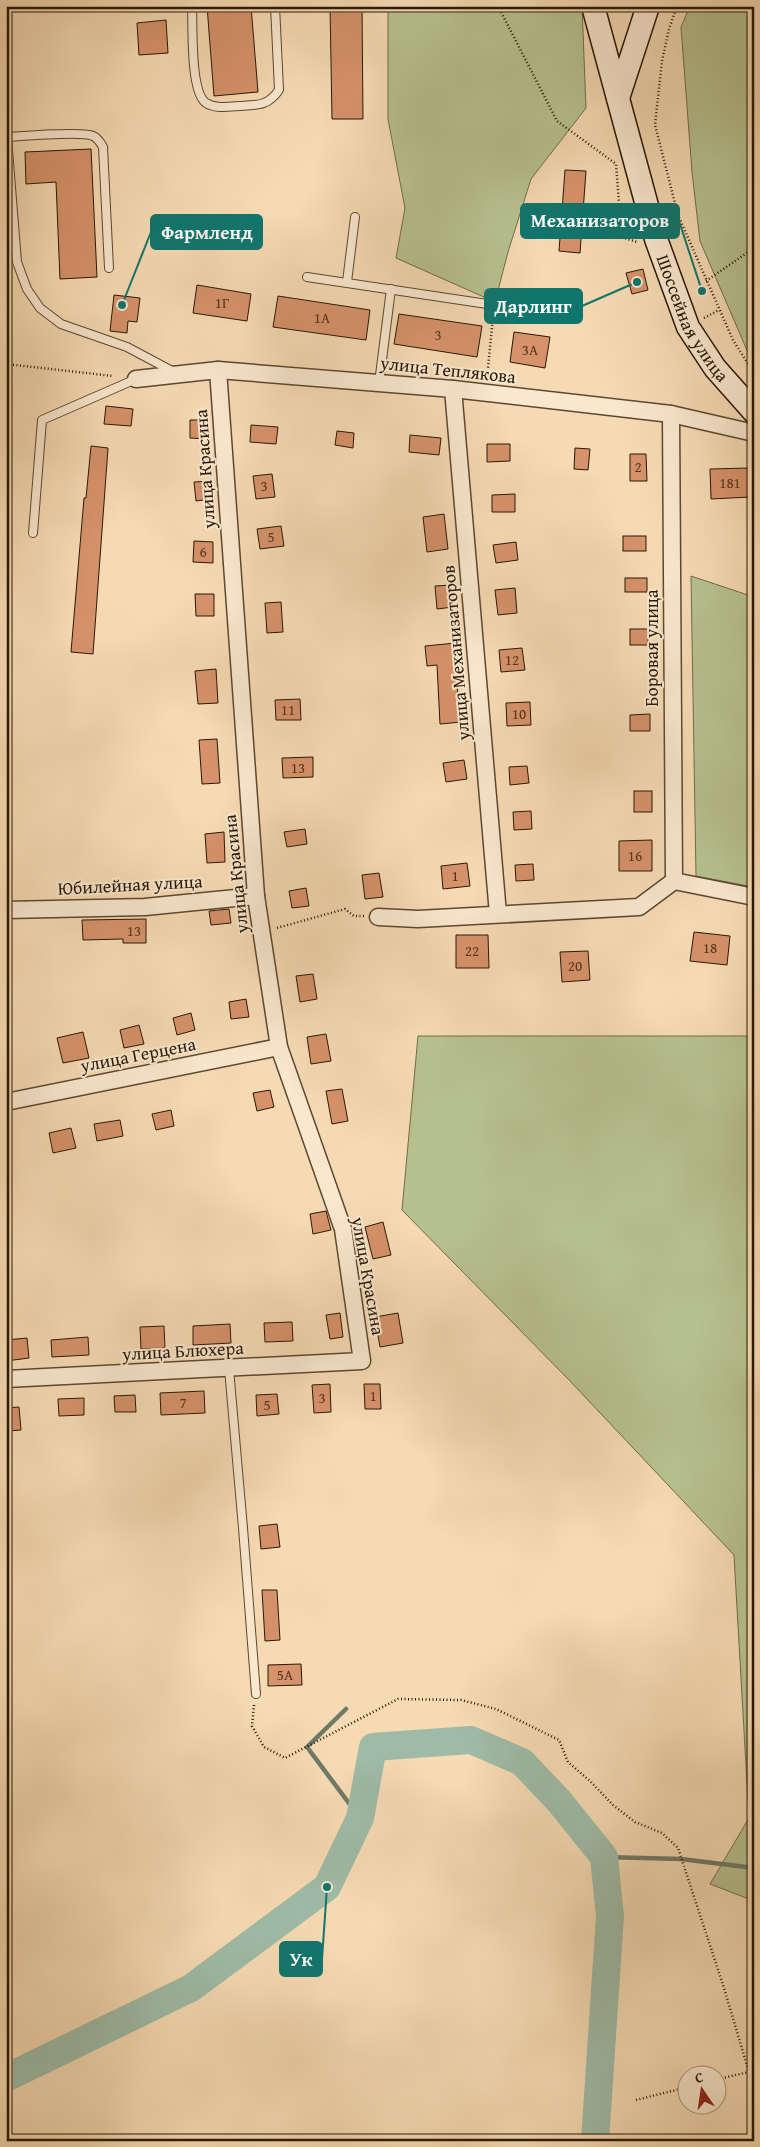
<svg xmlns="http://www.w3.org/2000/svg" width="760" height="2147" font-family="'Gentium Book Plus',serif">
<rect width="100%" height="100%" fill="#f6dab3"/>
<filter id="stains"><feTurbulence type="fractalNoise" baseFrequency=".004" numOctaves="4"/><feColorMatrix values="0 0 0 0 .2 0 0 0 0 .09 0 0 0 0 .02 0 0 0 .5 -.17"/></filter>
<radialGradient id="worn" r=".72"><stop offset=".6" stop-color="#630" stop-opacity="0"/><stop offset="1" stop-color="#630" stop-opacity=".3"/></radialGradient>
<g fill="#b7c190" stroke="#706c4b">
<path d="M388,6H582L586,108L531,179L508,252L495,302L396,258L405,208L388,119Z"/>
<path d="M690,6H754V358L749,355L700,241L692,172L681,27Z"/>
<path d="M691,576L754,597V887L696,876Z"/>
<path d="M418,1036H754V1901L710,1884L749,1818L734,1555L570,1381L402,1210Z"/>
</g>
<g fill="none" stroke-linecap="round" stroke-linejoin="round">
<g stroke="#6f7a67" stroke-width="4.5">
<path d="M346,1709L307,1747L360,1818"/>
<path d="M604,1857L681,1859L754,1868"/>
</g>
<path stroke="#9ebba7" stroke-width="28" d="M6,2078L191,1988L327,1887L360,1818L373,1747L471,1740L522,1762L559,1801L604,1857L610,1916L595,2141"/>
</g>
<g fill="#d6926a" stroke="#281806">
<path d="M207,6H251L258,92L214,96Z"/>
<path d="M330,6H362L363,119H332Z"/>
<path d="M166,20L168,53L139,55L137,23Z"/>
<path d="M91,149L97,277L60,279L56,182L26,184L25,152Z"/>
<path d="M565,170L586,171L580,253L559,251Z"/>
<path d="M643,269L648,290L632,294L626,273Z"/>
<path d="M197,285L251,294L247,321L193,313Z"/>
<path d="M114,295L140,298L137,322L128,321L127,333L110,331Z"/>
<path d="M278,296L370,310L366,340L273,327Z"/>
<path d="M399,314L482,326L477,357L394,344Z"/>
<path d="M514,332L550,337L545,368L510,362Z"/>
<path d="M106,406L133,409L131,426L104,424Z"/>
<path d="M190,420H208V439L190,438Z"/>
<path d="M251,425L278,427L276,444L250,442Z"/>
<path d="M337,431L354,433L353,448L335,445Z"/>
<path d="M410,435L441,438L439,455L409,452Z"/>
<path d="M487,444H510V461L487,462Z"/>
<path d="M91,446L108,448L93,654L71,652L84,498H86Z"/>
<path d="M575,448L590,449L588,470L574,469Z"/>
<path d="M630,454H646L647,481H630Z"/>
<path d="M749,468L751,497L711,499L710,469Z"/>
<path d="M272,474L275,497L256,499L253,476Z"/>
<path d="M210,481L211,499L196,501L194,482Z"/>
<path d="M515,494V512H492V495Z"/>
<path d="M444,514L448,549L427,552L423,517Z"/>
<path d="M281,526L284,546L260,549L257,529Z"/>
<rect x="623" y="536" width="23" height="15"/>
<path d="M194,541L213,542V563L193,562Z"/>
<path d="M516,542L518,560L496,563L493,545Z"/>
<rect x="625" y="578" width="22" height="14"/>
<path d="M451,585L453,607L437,609L435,586Z"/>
<path d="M515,588L517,613L498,615L495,590Z"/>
<path d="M195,594H214V616H196Z"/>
<path d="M281,602L283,632L267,633L265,603Z"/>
<rect x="630" y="629" width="18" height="16"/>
<path d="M456,643L458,702H460L462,722L440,724L437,665L427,666L425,646Z"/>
<path d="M522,648L525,670L501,672L499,650Z"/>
<path d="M216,669L218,703L198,704L195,671Z"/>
<path d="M300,699L301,720H276L275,700Z"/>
<path d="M530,702L531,725L507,726L506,703Z"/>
<path d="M650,714V731H630V715Z"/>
<path d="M217,739L220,783L202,784L199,740Z"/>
<path d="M313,757V777L283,778L282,758Z"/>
<path d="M464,760L467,779L446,782L443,763Z"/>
<path d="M527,766L529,783L510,785L509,767Z"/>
<rect x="634" y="791" width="18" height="21"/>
<path d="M531,811L532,829L514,830L513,812Z"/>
<path d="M305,829L307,844L287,847L284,832Z"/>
<path d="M224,832L225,862L207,863L205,834Z"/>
<path d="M652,840V871H619V841Z"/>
<path d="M467,863L470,886L443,889L441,866Z"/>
<path d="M533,864L534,880L516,881L515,865Z"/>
<path d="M379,873L383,897L365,899L362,875Z"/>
<path d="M306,888L309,906L292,908L289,891Z"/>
<path d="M229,909L231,923L211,925L209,911Z"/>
<path d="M146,919V943H123V939L83,940L82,920Z"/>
<path d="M694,932L730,936L727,965L690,961Z"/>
<path d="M456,935H488L489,968H456Z"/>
<path d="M588,951L590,980L562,982L560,952Z"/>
<path d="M313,974L317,999L300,1002L296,976Z"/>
<path d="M246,999L249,1017L231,1019L229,1002Z"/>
<path d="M191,1013L195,1030L177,1035L173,1018Z"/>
<path d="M139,1025L144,1044L124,1048L120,1030Z"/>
<path d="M83,1032L89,1058L63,1063L57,1038Z"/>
<path d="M326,1034L331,1061L311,1064L307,1037Z"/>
<path d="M342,1089L348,1121L332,1124L326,1091Z"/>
<path d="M270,1090L274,1107L257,1111L253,1093Z"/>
<path d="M171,1110L174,1126L156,1130L152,1114Z"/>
<path d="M120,1120L123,1136L97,1141L94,1124Z"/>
<path d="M71,1128L76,1148L53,1153L49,1133Z"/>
<path d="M326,1211L331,1230L313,1234L310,1214Z"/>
<path d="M383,1222L391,1255L373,1259L365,1227Z"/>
<path d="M340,1313L343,1337L330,1339L326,1315Z"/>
<path d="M398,1313L403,1343L380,1347L375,1317Z"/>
<path d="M292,1322L293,1341L265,1342L264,1323Z"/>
<path d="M230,1324L231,1343L193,1345V1326Z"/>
<path d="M164,1326L165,1348L141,1349L140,1327Z"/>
<path d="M88,1337L89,1355L52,1357L51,1340Z"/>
<path d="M27,1338L29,1358L6,1361V1340Z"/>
<path d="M330,1384L331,1412L314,1413L312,1385Z"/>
<path d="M364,1384H380L381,1409H365Z"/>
<path d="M204,1391L205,1413L161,1415L160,1393Z"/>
<path d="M277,1394L279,1414L257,1416L256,1395Z"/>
<path d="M135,1395L136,1412H115L114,1396Z"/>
<path d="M84,1398V1415L59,1416L58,1399Z"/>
<path d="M19,1407L21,1430L8,1431L6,1408Z"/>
<path d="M277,1524L280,1547L261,1549L259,1526Z"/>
<path d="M262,1590H277L280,1640L265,1641Z"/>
<path d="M301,1664L302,1685L268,1686V1665Z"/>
</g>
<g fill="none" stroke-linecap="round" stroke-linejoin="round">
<g stroke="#5c4831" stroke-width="10">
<g id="lane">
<path d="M192,6C193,26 190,92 206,103C216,109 228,107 239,106C258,105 268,106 279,90L275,6"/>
<path d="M6,125L17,262L27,289L40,308L61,324L127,347L174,372"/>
<path d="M7,137C23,136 82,131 93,136C98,138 100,142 103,147L109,268"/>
<path d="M592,212L648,216"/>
<path d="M307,277L494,305"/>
<path d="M347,282L355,217"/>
<path d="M379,383L391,289"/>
<path d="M33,533L42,420L136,379"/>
<path d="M229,1369L243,1528L256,1694"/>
</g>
</g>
<g stroke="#5c4831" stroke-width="19">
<g id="street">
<path d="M136,379L218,370L453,389L671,414L754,433"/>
<path d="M453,389L498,914"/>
<path d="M671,414L674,881"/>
<path d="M6,910L145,907L256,896"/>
<path d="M378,917L418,919L639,907L674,881L754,897"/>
<path d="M6,1102L279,1047"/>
<path d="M6,1379L362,1361L343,1229L279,1047L256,896L218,370"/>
</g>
</g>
<g stroke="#281806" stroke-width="25">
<g id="secondary">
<path id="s1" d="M593,6L656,239L688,327L715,368L754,412"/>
<path d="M618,98L648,6"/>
</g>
</g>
<g stroke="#281806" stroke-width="2.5" stroke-dasharray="1 2.5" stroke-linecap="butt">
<path d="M498,6L557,121L616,164L619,203"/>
<path d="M677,6L669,29L662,61L655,125L678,215L733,340L748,364L754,370"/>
<path d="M620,224L621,237L637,242"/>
<path d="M706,281L754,248"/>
<path d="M704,318L719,310"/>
<path d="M6,364L113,376"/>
<path d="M487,378L493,317"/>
<path d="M277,928L345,909L354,916H364"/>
<path d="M254,1705L252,1726L264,1747L285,1758L398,1699L461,1700L496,1709L559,1740L568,1762L591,1782L613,1805L635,1822L662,1833L678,1848L724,1988L754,2089"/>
<path d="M718,2079L749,2072"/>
<path d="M636,2100L688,2087"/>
</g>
<use href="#lane" stroke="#f9e7ce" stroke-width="8"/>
<use href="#street" stroke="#f9e7ce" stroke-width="16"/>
<use href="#secondary" stroke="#f9e7ce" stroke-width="22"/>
</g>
<g text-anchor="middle" stroke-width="4" stroke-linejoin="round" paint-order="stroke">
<g font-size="15" fill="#54361f">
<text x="222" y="308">1Г</text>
<text x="322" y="323">1А</text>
<text x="438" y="340">3</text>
<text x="530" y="355">3А</text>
<text x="638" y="472">2</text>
<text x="730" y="488">181</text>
<text x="264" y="491">3</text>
<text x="271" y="542">5</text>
<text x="203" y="557">6</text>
<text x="512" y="665">12</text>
<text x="288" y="715">11</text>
<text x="519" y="719">10</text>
<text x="298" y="773">13</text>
<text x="635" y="861">16</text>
<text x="455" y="881">1</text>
<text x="134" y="936">13</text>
<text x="710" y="953">18</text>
<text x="472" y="956">22</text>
<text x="575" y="971">20</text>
<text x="373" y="1401">1</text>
<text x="322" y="1403">3</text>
<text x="183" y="1408">7</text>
<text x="267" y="1410">5</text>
<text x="285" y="1680">5А</text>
</g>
<g font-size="18" fill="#281806" stroke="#f9e7ce">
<text dy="6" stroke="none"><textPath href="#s1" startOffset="329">Шоссейная улица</textPath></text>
<text transform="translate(448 370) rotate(6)" y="6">улица Теплякова</text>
<text transform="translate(205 469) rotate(-94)" y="6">улица Красина</text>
<text transform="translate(652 648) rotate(-90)" y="6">Боровая улица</text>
<text transform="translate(456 653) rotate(-95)" y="6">улица Механизаторов</text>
<text transform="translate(236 874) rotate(-96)" y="6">улица Красина</text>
<text transform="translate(130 885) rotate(-3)" y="6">Юбилейная улица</text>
<text transform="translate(138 1055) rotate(-11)" y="6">улица Герцена</text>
<text transform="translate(368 1276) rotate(80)" y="6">улица Красина</text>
<text transform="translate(183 1351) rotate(-3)" y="6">улица Блюхера</text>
</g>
</g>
<path fill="none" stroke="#0f766e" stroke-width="2" d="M702 291L679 221M122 305L151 232M637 282L582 306M327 1887L322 1959"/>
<g fill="#0f766e" stroke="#f9e7ce" stroke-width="2">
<circle cx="702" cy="291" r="5"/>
<circle cx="122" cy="305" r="5"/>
<circle cx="637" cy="282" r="5"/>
<circle cx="327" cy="1887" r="5"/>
</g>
<g fill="#0f766e" stroke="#0f766e" stroke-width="2">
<rect x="521" y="204" width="158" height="34" rx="5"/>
<rect x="151" y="215" width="111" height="34" rx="5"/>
<rect x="485" y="289" width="97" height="34" rx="5"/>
<rect x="280" y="1942" width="42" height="34" rx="5"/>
</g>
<g font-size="19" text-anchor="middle" font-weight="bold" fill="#fff">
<text x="600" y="227">Механизаторов</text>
<text x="207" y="239">Фармленд</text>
<text x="533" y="313">Дарлинг</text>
<text x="301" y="1966">Ук</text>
</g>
<rect width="760" height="2147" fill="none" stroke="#f6dab3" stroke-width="25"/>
<rect x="8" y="8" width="745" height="2132" fill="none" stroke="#281806" stroke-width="2.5"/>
<rect x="12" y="12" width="735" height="2122" fill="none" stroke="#281806"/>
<g transform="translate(702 2090) rotate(347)"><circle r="24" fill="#f9e7ce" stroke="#a5947e"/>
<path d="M0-4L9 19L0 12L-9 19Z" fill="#8f2418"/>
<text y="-8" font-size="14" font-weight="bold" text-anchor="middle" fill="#281806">С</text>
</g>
<rect width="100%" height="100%" filter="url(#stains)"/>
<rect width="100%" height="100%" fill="url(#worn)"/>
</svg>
